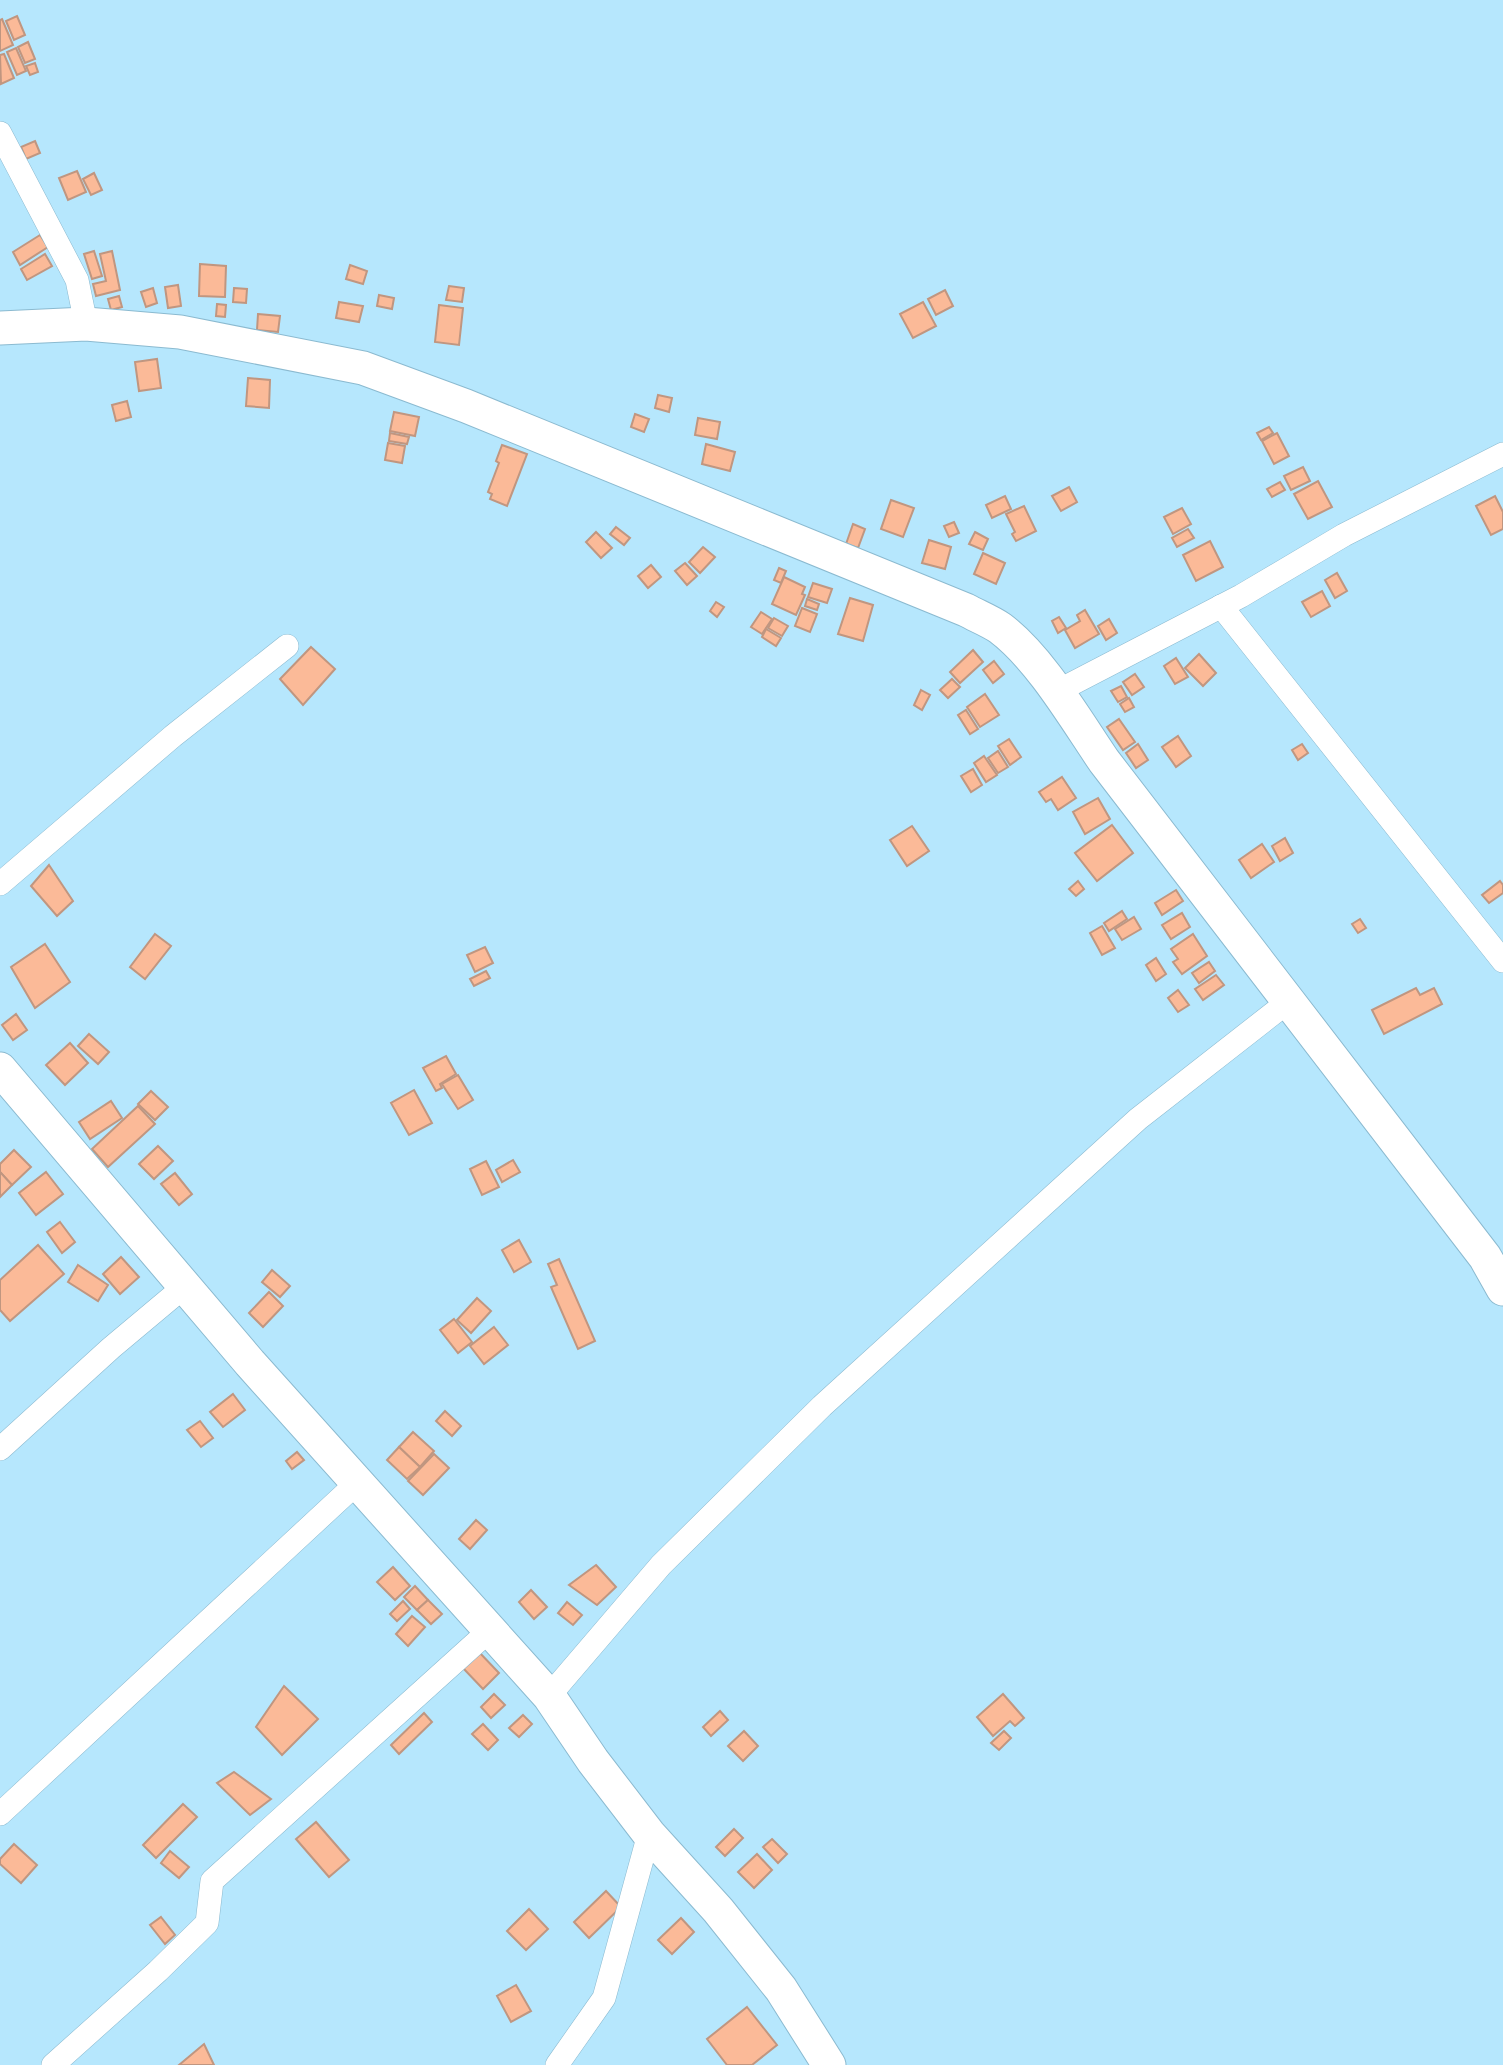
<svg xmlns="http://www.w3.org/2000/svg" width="1503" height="2065" font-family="Poppins,sans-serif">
<rect width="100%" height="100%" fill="#b6e7fd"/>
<g fill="#fbba98" stroke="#c09680" stroke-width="2">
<path d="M17,16L25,35L14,40L6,21Z"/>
<path d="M2,19L13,45L0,51V20Z"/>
<path d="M28,42L35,59L25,63L18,47Z"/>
<path d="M16,48L26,71L17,75L7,52Z"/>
<path d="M4,54L14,78L1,84L0,55Z"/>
<path d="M35,63L38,72L30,75L26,66Z"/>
<path d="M35,141L40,153L26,159L21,147Z"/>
<path d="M77,171L86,192L68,200L59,178Z"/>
<path d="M94,173L102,190L91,195L83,179Z"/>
<path d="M40,235L48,247L20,265L13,252Z"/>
<path d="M94,251L102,276L92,279L84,254Z"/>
<path d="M112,251L120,290L96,296L93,284L106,281L100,254Z"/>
<path d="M45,254L52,266L27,280L21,269Z"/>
<path d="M200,264L226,266L225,297L199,296Z"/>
<path d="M350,265L367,271L363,284L346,279Z"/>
<path d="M178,285L181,306L168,308L165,287Z"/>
<path d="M449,286L464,288L462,302L446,300Z"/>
<path d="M153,288L157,303L146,307L141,292Z"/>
<path d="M234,288L247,289L246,303L233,302Z"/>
<path d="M945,290L953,306L936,315L928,299Z"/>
<path d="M379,295L394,298L392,309L377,306Z"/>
<path d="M119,296L122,307L111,310L108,299Z"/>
<path d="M339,302L363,306L359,322L336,318Z"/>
<path d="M923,302L936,326L913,338L900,314Z"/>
<path d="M217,304L226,305L225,317L216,316Z"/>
<path d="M439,305L463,308L459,345L435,342Z"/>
<path d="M258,314L280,316L278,332L257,330Z"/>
<path d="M157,359L161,388L139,391L135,362Z"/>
<path d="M248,378L270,380L269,408L246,406Z"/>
<path d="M658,395L672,398L669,412L655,408Z"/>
<path d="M127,401L131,417L116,421L112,405Z"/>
<path d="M394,412L419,417L415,436L390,431Z"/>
<path d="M635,414L649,419L644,432L631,427Z"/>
<path d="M698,418L720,422L717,439L695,435Z"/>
<path d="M1269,427L1273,433L1261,440L1257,433Z"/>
<path d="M390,433L409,437L407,444L389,441Z"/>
<path d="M1277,433L1289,456L1274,464L1262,441Z"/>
<path d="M388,443L405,446L402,463L385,460Z"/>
<path d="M706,444L735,452L730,471L702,464Z"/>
<path d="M502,445L527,454L507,506L490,499L492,494L488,492L499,463L496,461Z"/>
<path d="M1303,467L1310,481L1291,490L1284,476Z"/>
<path d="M1318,481L1332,507L1308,519L1294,494Z"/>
<path d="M1280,482L1285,490L1272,497L1267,489Z"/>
<path d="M1069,487L1077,502L1061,511L1052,496Z"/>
<path d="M1005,496L1011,509L992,518L986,505Z"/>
<path d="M1495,496L1503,512V529L1491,535L1476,506Z"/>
<path d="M891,500L914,508L903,537L881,529Z"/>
<path d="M1024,506L1036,531L1016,541L1012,534L1015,532L1006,514Z"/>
<path d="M1182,508L1191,524L1173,534L1164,517Z"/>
<path d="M954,522L959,533L949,537L944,526Z"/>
<path d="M853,524L865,529L858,548L846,544Z"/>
<path d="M616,527L630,538L624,545L610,534Z"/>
<path d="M1188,529L1194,538L1177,547L1172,538Z"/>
<path d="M596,532L612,548L601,558L586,542Z"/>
<path d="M975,532L988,539L983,550L969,544Z"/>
<path d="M929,540L951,547L945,569L922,563Z"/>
<path d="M1210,541L1223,567L1196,581L1183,555Z"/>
<path d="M703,547L715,557L700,573L689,562Z"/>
<path d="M983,553L1005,563L996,584L974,574Z"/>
<path d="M685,563L697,576L687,585L675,571Z"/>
<path d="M651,565L661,577L648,588L638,576Z"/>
<path d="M779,568L786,571L781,583L774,580Z"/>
<path d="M1337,573L1347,591L1335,598L1325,580Z"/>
<path d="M784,577L805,587L802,594L805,595L796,615L772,604Z"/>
<path d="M813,583L832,589L827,603L808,597Z"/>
<path d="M1322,591L1330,606L1311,617L1302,602Z"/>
<path d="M850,598L873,605L863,641L838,634Z"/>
<path d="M807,599L819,604L817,610L805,606Z"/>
<path d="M716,602L724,607L717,617L710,611Z"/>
<path d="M802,608L817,614L810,632L795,626Z"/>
<path d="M1085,610L1099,634L1075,648L1065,630L1080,621L1077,615Z"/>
<path d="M761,612L772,619L762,634L751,627Z"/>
<path d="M1059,617L1066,628L1058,633L1052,621Z"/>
<path d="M774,618L788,626L782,636L768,628Z"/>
<path d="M1109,619L1117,633L1106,640L1098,626Z"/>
<path d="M766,629L781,638L776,646L762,637Z"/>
<path d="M311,647L335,669L303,705L280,679Z"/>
<path d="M973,650L983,662L960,683L950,672Z"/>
<path d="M1199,654L1216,673L1203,686L1185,668Z"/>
<path d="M1176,658L1188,677L1175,684L1164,666Z"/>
<path d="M994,661L1004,674L993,683L983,670Z"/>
<path d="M1135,674L1144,687L1132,695L1123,682Z"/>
<path d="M952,679L960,687L948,698L940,690Z"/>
<path d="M1121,686L1127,697L1118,702L1111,691Z"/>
<path d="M921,690L930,695L922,710L914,705Z"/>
<path d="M985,694L999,715L980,727L967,707Z"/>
<path d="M1129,698L1134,707L1125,712L1120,704Z"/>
<path d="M966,710L978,729L970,734L958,715Z"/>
<path d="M1119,719L1135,742L1123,750L1107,727Z"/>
<path d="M1178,736L1191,756L1176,767L1162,747Z"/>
<path d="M1009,739L1021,757L1010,765L998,746Z"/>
<path d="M1138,744L1148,760L1136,768L1126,753Z"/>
<path d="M1302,744L1308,753L1298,760L1292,750Z"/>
<path d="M998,751L1008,767L998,773L988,758Z"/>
<path d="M984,756L997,775L986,782L974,763Z"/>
<path d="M973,769L982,785L971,792L961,776Z"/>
<path d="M1062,777L1076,798L1058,810L1051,799L1046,802L1039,792Z"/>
<path d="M1098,798L1110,819L1085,834L1073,812Z"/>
<path d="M1112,825L1133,853L1097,881L1075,853Z"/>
<path d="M912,826L929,851L907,866L890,840Z"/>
<path d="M1285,838L1293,853L1280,861L1272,846Z"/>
<path d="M1262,844L1274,862L1251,878L1239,860Z"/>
<path d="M49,865L73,901L57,916L31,886Z"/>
<path d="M1078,881L1084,889L1076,896L1069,889Z"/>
<path d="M1500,881L1503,885V893L1489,903L1482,895Z"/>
<path d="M1176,890L1183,901L1162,915L1155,903Z"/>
<path d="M1122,911L1127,919L1109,931L1104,923Z"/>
<path d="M1182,913L1190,927L1171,939L1162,925Z"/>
<path d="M1134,917L1141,929L1122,940L1115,929Z"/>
<path d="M1360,919L1366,928L1358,933L1352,924Z"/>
<path d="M1102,926L1115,948L1102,955L1090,933Z"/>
<path d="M155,934L171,946L145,979L130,967Z"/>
<path d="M1193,934L1207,956L1182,974L1173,962L1178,959L1171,949Z"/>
<path d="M45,944L70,982L35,1008L11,967Z"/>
<path d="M485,947L493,963L475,972L467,955Z"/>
<path d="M1156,958L1166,974L1156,981L1146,965Z"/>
<path d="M1209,962L1215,971L1199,983L1192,973Z"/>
<path d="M486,971L490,978L474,986L470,979Z"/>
<path d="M1216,975L1224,985L1203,1000L1195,989Z"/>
<path d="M1416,988L1420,995L1434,988L1442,1004L1384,1034L1372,1010Z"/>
<path d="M1178,990L1189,1005L1178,1012L1168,998Z"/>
<path d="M16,1014L27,1030L13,1040L2,1025Z"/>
<path d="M89,1034L109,1052L98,1064L78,1046Z"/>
<path d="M70,1043L88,1063L65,1085L46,1065Z"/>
<path d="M446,1056L456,1074L440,1084L442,1088L436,1091L423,1068Z"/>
<path d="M458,1075L473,1100L458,1109L442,1084Z"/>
<path d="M414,1090L432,1123L409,1135L391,1103Z"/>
<path d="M151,1091L168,1107L155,1120L138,1104Z"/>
<path d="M111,1101L122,1118L90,1139L79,1122Z"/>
<path d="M138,1106L155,1124L108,1167L92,1149Z"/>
<path d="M158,1146L173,1161L154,1179L139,1164Z"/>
<path d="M14,1150L31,1167L12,1185L0,1172V1164Z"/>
<path d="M513,1160L520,1172L502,1182L496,1170Z"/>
<path d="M486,1161L499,1187L482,1195L470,1169Z"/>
<path d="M0,1172L12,1185L0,1197Z"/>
<path d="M46,1172L63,1194L36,1215L19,1193Z"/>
<path d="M175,1173L192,1194L179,1205L161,1184Z"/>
<path d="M60,1222L75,1242L62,1253L47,1232Z"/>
<path d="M519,1240L531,1262L514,1272L502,1250Z"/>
<path d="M38,1245L64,1274L10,1321L0,1310V1280Z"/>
<path d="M121,1257L139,1277L120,1294L103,1274Z"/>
<path d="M559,1259L595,1341L578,1349L551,1287L557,1285L548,1264Z"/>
<path d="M78,1265L108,1285L98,1301L68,1282Z"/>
<path d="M272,1270L290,1286L280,1297L262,1282Z"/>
<path d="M269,1292L283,1306L263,1327L249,1313Z"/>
<path d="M477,1298L491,1311L471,1333L457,1320Z"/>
<path d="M454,1319L472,1342L458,1353L440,1330Z"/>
<path d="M494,1327L508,1345L484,1364L470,1346Z"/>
<path d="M233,1394L245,1410L223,1427L210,1412Z"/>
<path d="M445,1411L461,1426L452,1436L436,1421Z"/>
<path d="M200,1421L213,1438L201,1447L187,1430Z"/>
<path d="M413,1432L434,1451L420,1467L399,1447Z"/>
<path d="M399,1447L420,1467L407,1479L387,1460Z"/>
<path d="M297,1452L304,1460L292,1469L286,1461Z"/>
<path d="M434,1454L449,1468L423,1495L408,1481Z"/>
<path d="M476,1520L487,1530L470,1549L459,1539Z"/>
<path d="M596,1565L616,1587L597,1605L569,1585Z"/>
<path d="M393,1567L410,1586L395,1600L377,1582Z"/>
<path d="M415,1586L428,1600L417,1610L404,1597Z"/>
<path d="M531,1590L547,1607L534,1619L519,1602Z"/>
<path d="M428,1600L442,1614L431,1624L417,1610Z"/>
<path d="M403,1601L410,1609L397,1621L390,1614Z"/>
<path d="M567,1602L582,1615L573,1625L558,1613Z"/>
<path d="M412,1616L425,1627L408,1646L396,1634Z"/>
<path d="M478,1651L499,1673L483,1689L462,1667Z"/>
<path d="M284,1686L318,1719L282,1755L256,1727Z"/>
<path d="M494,1694L505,1705L491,1718L481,1707Z"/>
<path d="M1003,1694L1024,1718L1015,1726L1010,1721L993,1736L977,1717Z"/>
<path d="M720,1711L728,1720L711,1736L703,1727Z"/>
<path d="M424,1713L432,1722L399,1754L391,1745Z"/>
<path d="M523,1715L532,1724L519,1737L509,1728Z"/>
<path d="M483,1724L498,1740L488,1750L472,1734Z"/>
<path d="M744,1731L758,1746L743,1761L728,1746Z"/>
<path d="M1004,1731L1011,1738L999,1750L991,1743Z"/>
<path d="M234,1772L271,1799L250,1815L217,1783Z"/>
<path d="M183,1804L197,1817L156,1858L143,1845Z"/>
<path d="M316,1822L349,1860L329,1877L296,1839Z"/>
<path d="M734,1829L743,1838L725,1856L716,1847Z"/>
<path d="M772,1839L787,1854L778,1863L763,1847Z"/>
<path d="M14,1844L37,1865L21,1883L0,1864V1859Z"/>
<path d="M170,1851L189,1867L179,1878L161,1863Z"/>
<path d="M757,1854L772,1870L754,1888L738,1872Z"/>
<path d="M606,1891L621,1907L589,1938L574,1922Z"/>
<path d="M529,1909L548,1929L526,1950L507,1931Z"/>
<path d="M161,1917L175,1935L165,1944L150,1925Z"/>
<path d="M681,1918L694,1932L672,1954L658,1940Z"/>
<path d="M516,1985L531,2011L511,2022L497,1996Z"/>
<path d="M747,2007L777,2045L752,2065H727L707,2039Z"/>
<path d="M204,2044L214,2065H179Z"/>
</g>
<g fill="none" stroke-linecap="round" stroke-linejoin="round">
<g stroke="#8bbad0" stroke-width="24">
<g id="street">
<path d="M0,133L77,280L86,324"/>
<path d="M1221,606L1503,961"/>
<path d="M1056,692L1241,596L1344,535L1503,454"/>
<path d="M0,884L173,736L287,646"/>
<path d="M0,1449L111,1348L185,1286"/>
<path d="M549,1696L661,1565L822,1406L1138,1119L1289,1001"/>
<path d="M0,1814L357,1483"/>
<path d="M53,2065L158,1971L207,1923L212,1881L490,1630"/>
<path d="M557,2065L604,1998L649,1834"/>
</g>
</g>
<g stroke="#8bbad0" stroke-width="35">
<g id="secondary">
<path d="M0,328L86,324L180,332L363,368L466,406L966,610C977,616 990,621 1000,628C1040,658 1076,720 1104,761L1485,1257L1503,1289"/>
<path d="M0,1069L250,1363L549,1696L593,1761L649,1834L718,1910L781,1989L829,2065"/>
</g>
</g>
<use href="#street" stroke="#fff" stroke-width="23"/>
<use href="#secondary" stroke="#fff" stroke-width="33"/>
</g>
</svg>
